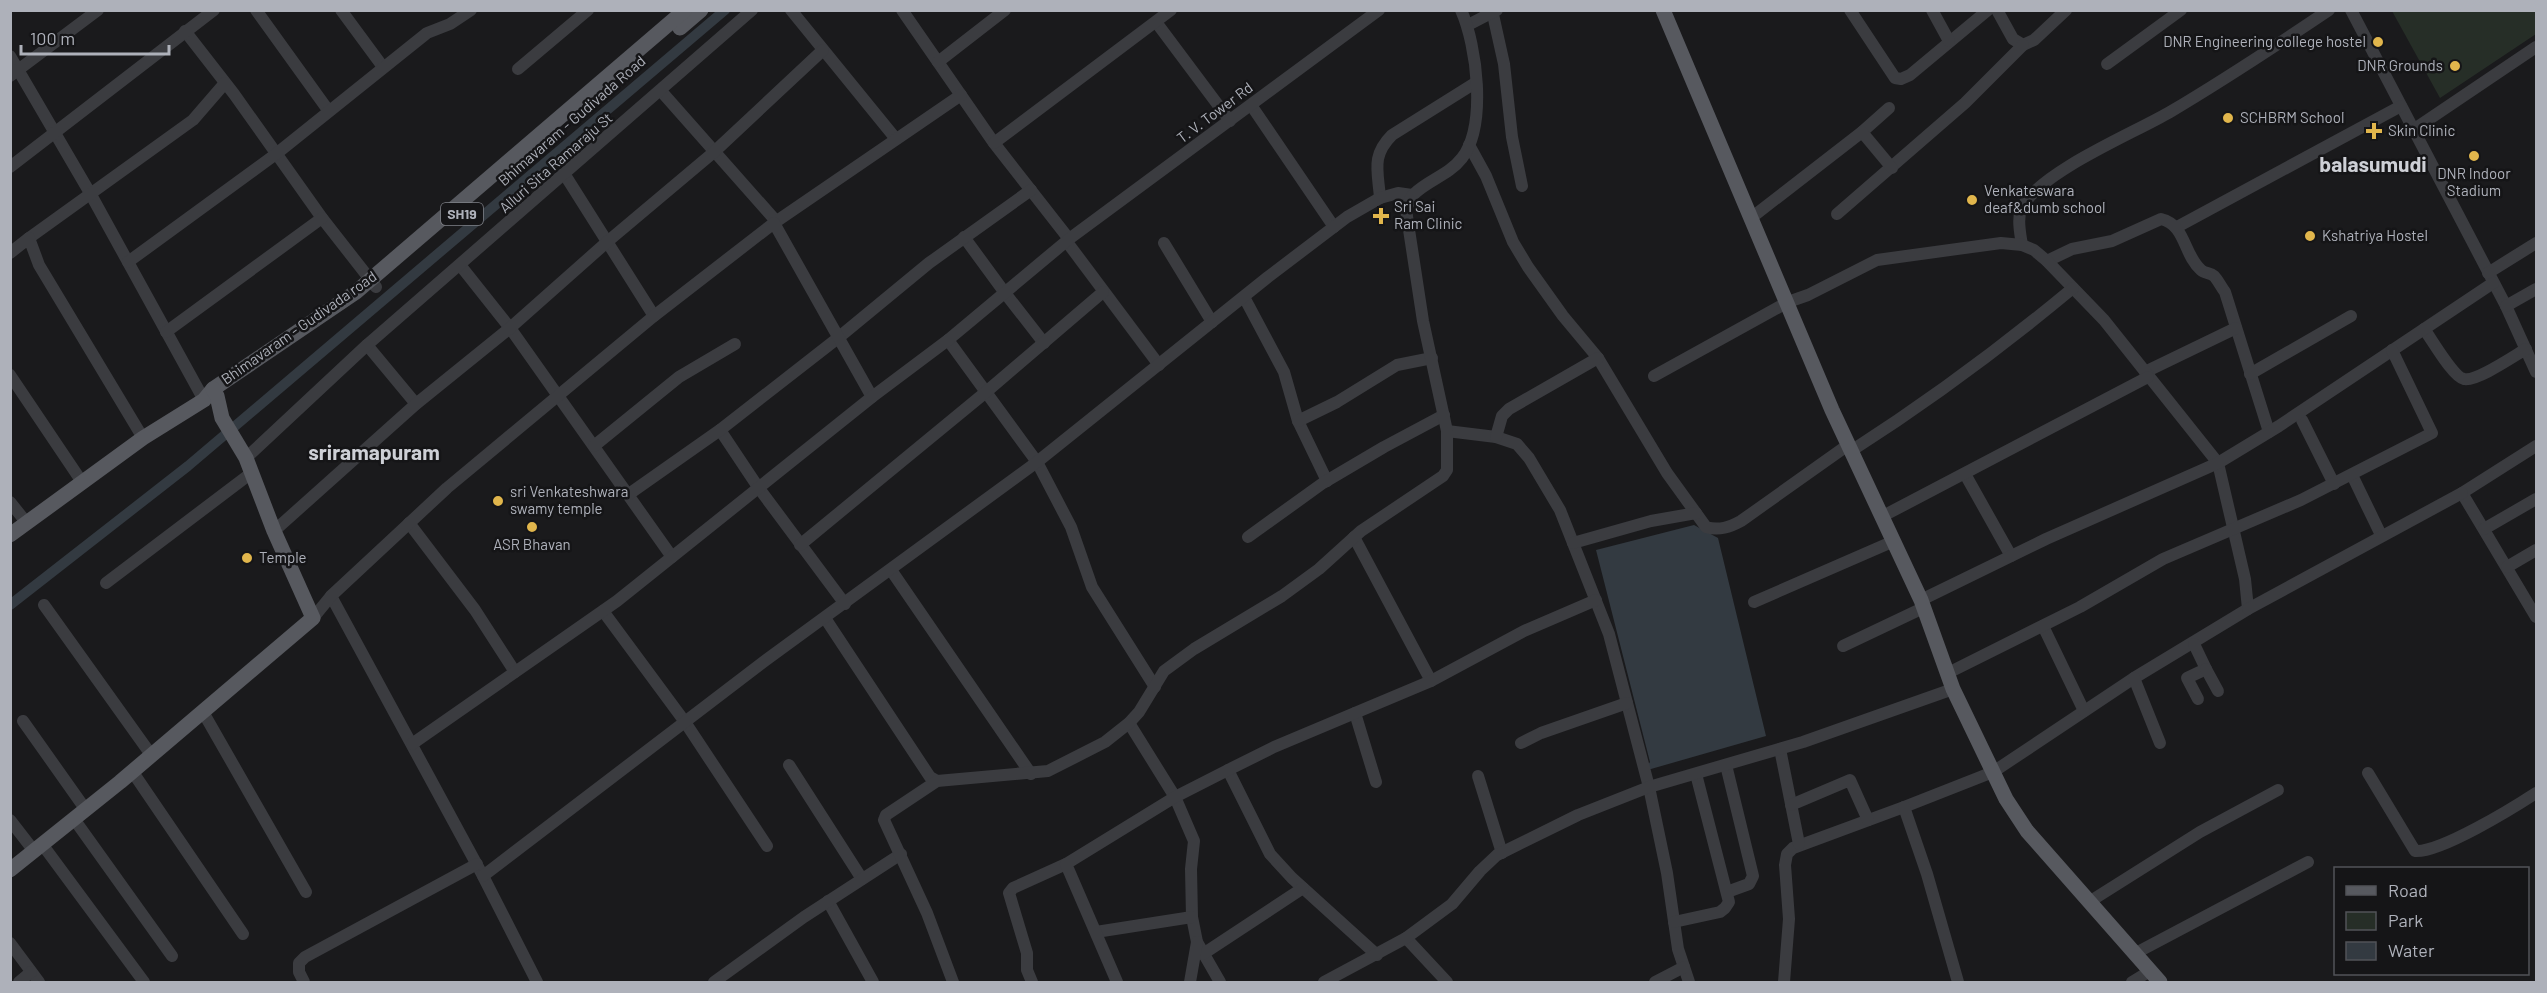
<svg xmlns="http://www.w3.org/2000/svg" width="2547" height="993" font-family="Barlow,sans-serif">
<rect width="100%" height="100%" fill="#1a1a1c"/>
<path fill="#262e27" d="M2392,11H2536V34L2440,98Z"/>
<path fill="#333a41" d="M1694,525L1718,538L1766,736L1644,771L1650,762L1596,550Z"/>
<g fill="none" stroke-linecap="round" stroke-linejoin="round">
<path stroke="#333a41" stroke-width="10" d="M10,605L188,466L725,10"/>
<g stroke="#3b3c40" stroke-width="12">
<path d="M256,10L328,110"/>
<path d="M341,10L383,67"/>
<path d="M791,10L896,139"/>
<path d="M902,10L994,143L1069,239"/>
<path d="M1492,10L1504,64L1512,137L1522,186"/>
<path d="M1850,10L1895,78L1901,79L1910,75L1988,10"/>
<path d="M1932,10L1949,41"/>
<path d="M1997,10L2013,39L2023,45L2034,40L2066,10"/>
<path d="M2351,10L2506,306L2536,372"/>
<path d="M1156,22L1230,121"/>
<path d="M1468,25L1497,10"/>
<path d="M185,31L234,94L322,218L376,287"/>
<path d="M10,56L90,193L204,400"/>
<path d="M938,62L1005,10"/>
<path d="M2107,64L2181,10"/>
<path d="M518,69L588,10"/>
<path d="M10,76L98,10"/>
<path d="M661,91L776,221"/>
<path d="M1251,105L1334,227"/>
<path d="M2413,130L2536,47"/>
<path d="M1862,132L1889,108"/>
<path d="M994,143L1171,10"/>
<path d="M1469,145L1486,176L1513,242L1528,267L1563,316L1598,358L1667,473L1706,527C1719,531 1730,527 1741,521L1848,445"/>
<path d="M10,167L214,10"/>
<path d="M565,175L654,316"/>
<path d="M1380,198C1378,171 1371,156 1392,135L1475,83"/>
<path d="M1837,214L1965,103L2023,45"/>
<path d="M1751,218L1862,132L1892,168"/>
<path d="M774,223L961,95"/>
<path d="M2177,227L2401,106"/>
<path d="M964,237L1005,293L1044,343"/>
<path d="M29,238L193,120L225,83"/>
<path d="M1067,242L1159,365"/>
<path d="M1164,243L1212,322"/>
<path d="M2022,245C2020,232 2016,215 2024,204C2047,169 2132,134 2170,112C2224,80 2277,45 2329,10"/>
<path d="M10,253L29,238L39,265L143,438"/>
<path d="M2047,261L2072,249L2112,241L2161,219C2186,225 2183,254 2201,270C2204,273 2210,273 2214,276C2218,280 2221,287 2225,292L2269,432"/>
<path d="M128,262L276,154L427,33L450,24L471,10"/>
<path d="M460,265L510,328L672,557"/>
<path d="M2488,273L2536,243"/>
<path d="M1244,297L1284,372L1298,421L1327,481"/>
<path d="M2506,306L2536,289"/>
<path d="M2424,329C2431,338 2453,377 2464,379C2476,382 2514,356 2526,349"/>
<path d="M166,332L322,218"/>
<path d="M948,340L1037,462L1071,527L1092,587L1155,687"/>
<path d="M367,345L416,404"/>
<path d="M2145,372L2236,328"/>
<path d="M2250,374L2351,316"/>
<path d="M10,375L82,482"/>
<path d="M1654,376L1788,302L1808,295L1877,260L2001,243L2022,245L2034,250L2047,261L2104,320L2218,463L2245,579L2248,609L2134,678L1993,772L1904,807L1793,848L1787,854L1785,865L1789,919L1784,982"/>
<path d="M2302,420L2334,484"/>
<path d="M1298,421L1337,402L1397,365L1432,358"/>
<path d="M720,430L758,487L845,604"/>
<path d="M1447,431L1496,437L1517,444L1529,458L1560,510L1609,634L1649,787L1667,873L1678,949L1689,982"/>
<path d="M1496,437L1502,416L1509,409L1598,358"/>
<path d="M594,446L679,377L735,344"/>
<path d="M2536,446L2462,493L2536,617"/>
<path d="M1851,451C1929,401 2002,347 2073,288"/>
<path d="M246,458L367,345L752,10"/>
<path d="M1965,474L2011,556"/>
<path d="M2352,475L2381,535"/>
<path d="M629,494L720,430L838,338L929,263L1031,190"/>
<path d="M10,502L26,522"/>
<path d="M1883,516L2148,377"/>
<path d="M409,523L475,610L515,672"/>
<path d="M2484,529L2536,499"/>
<path d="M274,531L416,404L510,328L607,242L714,152L823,50"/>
<path d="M1248,537L1323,483L1384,447L1444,415"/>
<path d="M1354,537L1431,681"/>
<path d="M1573,543L1651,521L1696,513"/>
<path d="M800,545L986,392L1103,292"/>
<path d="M2507,567L2536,550"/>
<path d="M891,570L1031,774"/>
<path d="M106,583L250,474"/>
<path d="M331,596L483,876L537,982"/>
<path d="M1921,600L2046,539L2218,463L2279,426L2493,283"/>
<path d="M1754,602L1894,541"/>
<path d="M44,605L152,756"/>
<path d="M2248,609L2462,493"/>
<path d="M603,611L685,722L767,846"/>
<path d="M313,618L331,596L447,488L654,316L774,223L872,397"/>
<path d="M825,618L930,777L937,781"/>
<path d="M2043,626L2084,711"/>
<path d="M2194,644L2206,669L2187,678L2198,699"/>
<path d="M1843,646L1923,608"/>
<path d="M2206,669L2218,691"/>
<path d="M1948,673L2080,607L2163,559L2301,500L2432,433L2392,350"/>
<path d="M2134,678L2160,743"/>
<path d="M203,712L306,892"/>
<path d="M1355,713L1376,782"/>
<path d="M23,721L86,810"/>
<path d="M1129,723L1175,797L1194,841L1191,869L1192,917L1197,942L1220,982"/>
<path d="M1521,743L1541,733L1627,703"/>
<path d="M412,744L617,601L872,397L948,340L1069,239L1379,10"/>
<path d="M1780,749L1799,844"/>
<path d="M789,765L862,879"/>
<path d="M1726,765L1753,876L1749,884L1727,892"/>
<path d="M1228,770L1270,854L1292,878L1377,955"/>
<path d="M132,771L243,934"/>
<path d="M2368,773L2415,851C2440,853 2513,808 2536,793"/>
<path d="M1478,776L1502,853"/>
<path d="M1791,805L1850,780L1868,820"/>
<path d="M1904,807L1927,874L1958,982"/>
<path d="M74,819L172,956"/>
<path d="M10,820L34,851"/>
<path d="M42,844L144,982"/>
<path d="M483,876L766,660L1037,462L1268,277L1347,217L1380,198L1398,193L1412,195"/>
<path d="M828,901L873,982"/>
<path d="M2089,902L2200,832L2278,790"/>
<path d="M1674,922L1720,912L1725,908L1729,902L1696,774"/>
<path d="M1096,932L1192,917"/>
<path d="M1406,938L1447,982"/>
<path d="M10,943L39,982"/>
<path d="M1203,954L1303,888"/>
<path d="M2134,954L2308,862"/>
<path d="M19,982L31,972"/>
<path d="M304,982L299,972V963L305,957L477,864"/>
<path d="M714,982L804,917L901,854"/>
<path d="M953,982L927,913L884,820L886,815L937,781L1048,771L1105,742L1129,723L1139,712L1164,671L1194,649L1282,596L1319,569L1361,531L1443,476L1447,470V431L1423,321L1406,210C1408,205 1410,198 1414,194C1428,180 1449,175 1462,158C1487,125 1477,46 1461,10"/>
<path d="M1032,982L1027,970V953L1009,893L1013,888L1066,864"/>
<path d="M1117,982L1066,864L1175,797L1228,770L1274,747L1431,681L1524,631L1596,600"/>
<path d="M1190,982L1197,942"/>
<path d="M1324,982L1406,938L1452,904L1480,871L1497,855L1578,815L1649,787L1803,742L1953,689"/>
<path d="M1655,982L1684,967"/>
<path d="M2132,982L2150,971"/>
</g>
<g stroke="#57595f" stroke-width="15">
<path d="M1663,10L1832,410L1921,600L1953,689L2006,799L2027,831L2160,982"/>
<path d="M680,28L701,10"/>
<path d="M10,535L143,438L204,400L213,389L356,292L685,10"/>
<path d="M10,870L120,782L313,618L274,531L246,458L222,418L217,396L213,389"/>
</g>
</g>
<g fill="#e1b64c" stroke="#151517" stroke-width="2">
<circle cx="2378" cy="42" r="6"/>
<circle cx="2455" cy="66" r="6"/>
<circle cx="2228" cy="118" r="6"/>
<path d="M2371 122h6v6h6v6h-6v6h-6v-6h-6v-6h6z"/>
<circle cx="2474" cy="156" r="6"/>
<circle cx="1972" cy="200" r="6"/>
<path d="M1378 207h6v6h6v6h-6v6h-6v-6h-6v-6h6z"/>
<circle cx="2310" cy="236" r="6"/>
<circle cx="498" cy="501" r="6"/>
<circle cx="532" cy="527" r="6"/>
<circle cx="247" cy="558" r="6"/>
</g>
<g text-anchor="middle" stroke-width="5" stroke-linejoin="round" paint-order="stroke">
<rect fill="#151517" stroke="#808289" stroke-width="1.5" x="441" y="203" width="42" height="22" rx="4.5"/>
<g font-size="14" font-weight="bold" fill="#aeb1ba">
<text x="462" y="219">SH19</text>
</g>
<g font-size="15" fill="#aeb1ba" stroke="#151517" text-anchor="start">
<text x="2366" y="47" text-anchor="end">DNR Engineering college hostel</text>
<text x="2443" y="71" text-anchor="end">DNR Grounds</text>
<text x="2240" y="123">SCHBRM School</text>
<text x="2388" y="136">Skin Clinic</text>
<text x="2474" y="179" text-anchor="middle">DNR Indoor<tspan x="2474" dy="17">Stadium</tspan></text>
<text x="1984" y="196">Venkateswara<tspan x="1984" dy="17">deaf&amp;dumb school</tspan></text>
<text x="1394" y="212">Sri Sai<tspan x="1394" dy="17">Ram Clinic</tspan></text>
<text x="2322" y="241">Kshatriya Hostel</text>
<text x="510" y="497">sri Venkateshwara<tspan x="510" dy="17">swamy temple</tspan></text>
<text x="532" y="550" text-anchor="middle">ASR Bhavan</text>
<text x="259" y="563">Temple</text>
</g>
<g font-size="15" fill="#aeb1ba" stroke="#151517">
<text transform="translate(1215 113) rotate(-37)" y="5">T. V. Tower Rd</text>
<text transform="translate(572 121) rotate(-41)" y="5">Bhimavaram - Gudivada Road</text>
<text transform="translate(556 163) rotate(-41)" y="5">Alluri Sita Ramaraju St</text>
<text transform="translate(299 328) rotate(-35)" y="5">Bhimavaram - Gudivada road</text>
</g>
<g font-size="21" font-weight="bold" fill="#ced0d6" stroke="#151517">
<text x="2373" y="172">balasumudi</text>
<text x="374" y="460">sriramapuram</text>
</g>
</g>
<rect width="2547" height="993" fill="none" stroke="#aeb1ba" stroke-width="24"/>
<rect x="2334" y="867" width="195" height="108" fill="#151517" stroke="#525358" stroke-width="1.5"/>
<rect x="2346" y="886" width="30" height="9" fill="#57595f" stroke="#525358" stroke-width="1.5"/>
<text x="2388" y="897" font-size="18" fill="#aeb1ba">Road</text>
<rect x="2346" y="912" width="30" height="18" fill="#262e27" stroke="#525358" stroke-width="1.5"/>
<text x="2388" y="927" font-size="18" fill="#aeb1ba">Park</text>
<rect x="2346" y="942" width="30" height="18" fill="#333a41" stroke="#525358" stroke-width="1.5"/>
<text x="2388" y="957" font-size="18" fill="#aeb1ba">Water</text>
<path d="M21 45v9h148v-9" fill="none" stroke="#aeb1ba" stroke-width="3"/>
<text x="30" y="45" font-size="18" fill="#aeb1ba" stroke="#151517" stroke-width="4.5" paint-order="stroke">100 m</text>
</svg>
